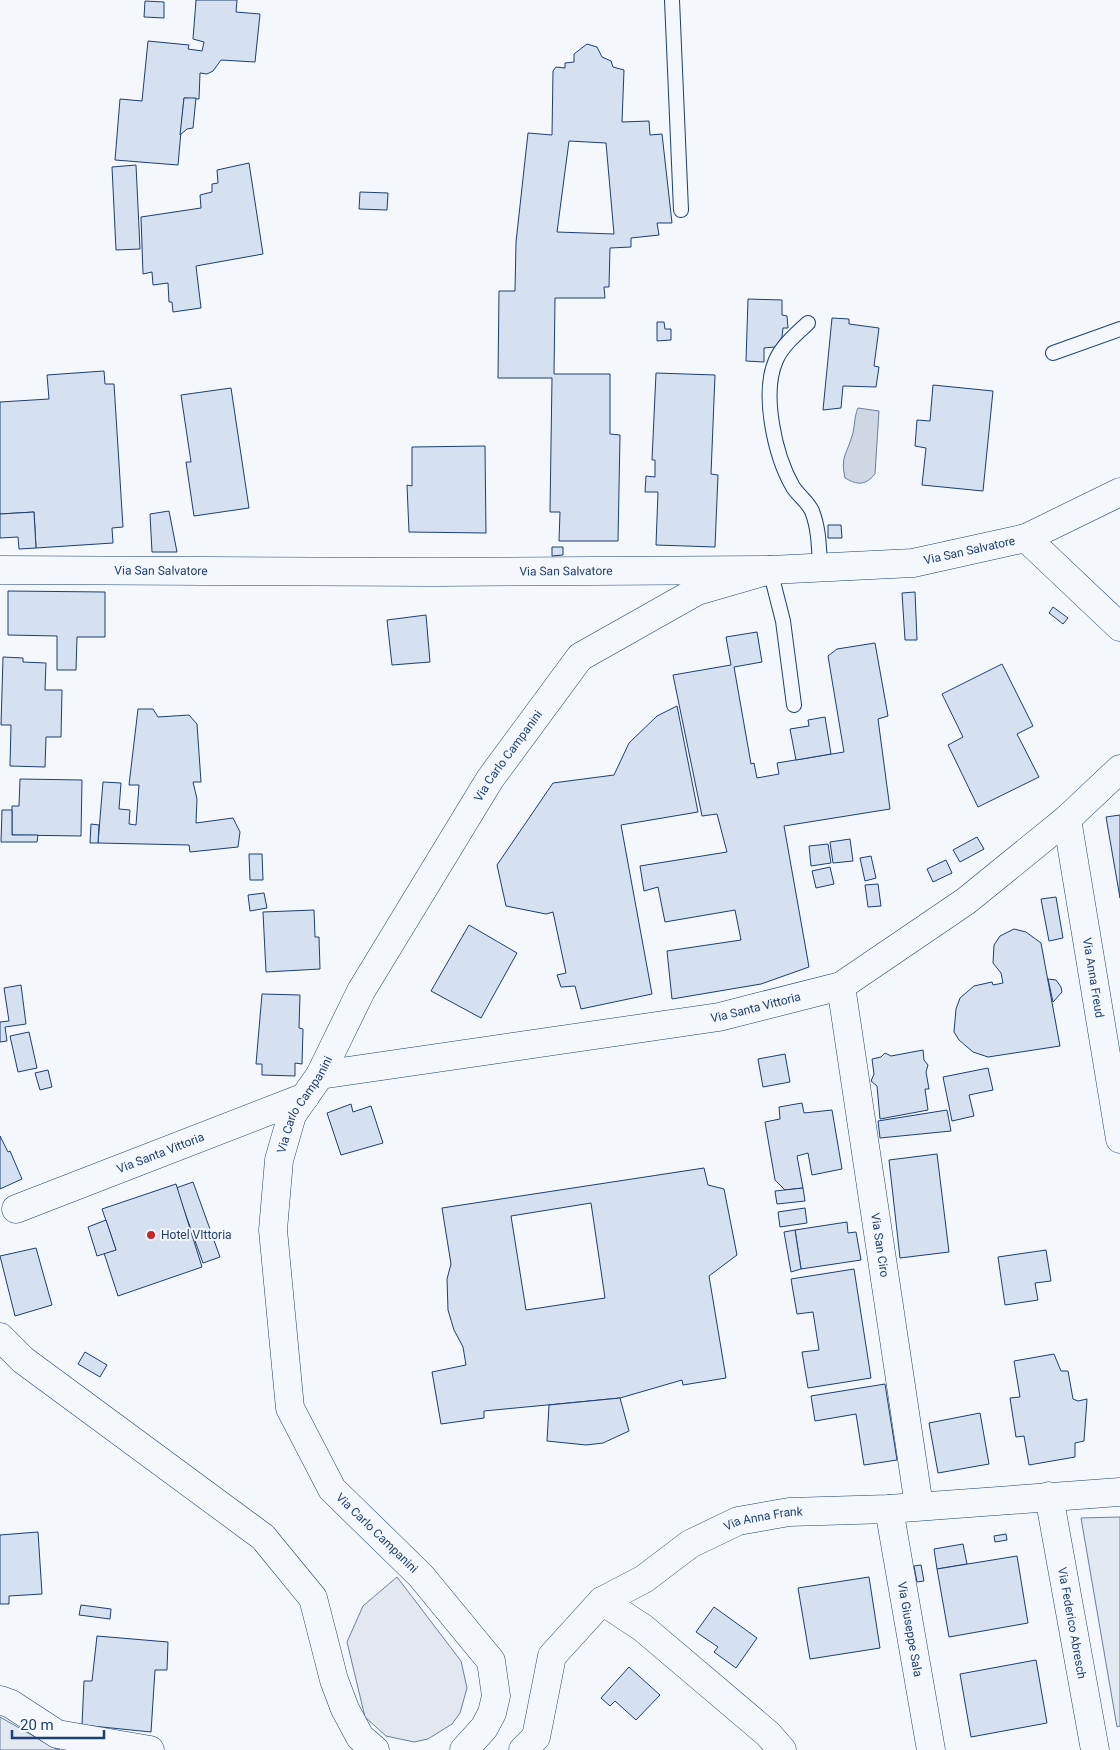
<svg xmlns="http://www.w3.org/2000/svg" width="1120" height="1750" font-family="Roboto,sans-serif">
<rect width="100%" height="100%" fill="#f4f7fb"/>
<g fill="#e3e9f0" stroke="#687fa3">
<path d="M1120,1517V1726L1117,1727L1081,1518Z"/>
<path d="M0,1717L56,1749L60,1750H0Z"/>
</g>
<path fill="#e3e8f0" stroke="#687fa3" d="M397,1577L461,1661L467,1688L460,1713L452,1724L428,1739L414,1742L386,1736L365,1717L347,1642L363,1606Z"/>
<path fill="#cfd7e4" stroke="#687fa3" d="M858,408L879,411L875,474C865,486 857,485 845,478C840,457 847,454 852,436C855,427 854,417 858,408Z"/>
<g fill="#d5e0f0" stroke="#1d3f73" fill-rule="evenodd">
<path d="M196,0H237L236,12L260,14L255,62L221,60L213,71L207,74L200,73L199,99L184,98L178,165L115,160L120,99L142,101L148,41L189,45L188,49L202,51L204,42L193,39Z"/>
<path d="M145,1L164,2V18L144,17Z"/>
<path d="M587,44L597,47L602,57L611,61L613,67L624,70L622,122L649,121L650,135L662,134L672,223H657L659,235L631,238V247L610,248L609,287H604L605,298H555L554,374H610V434L620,435L618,541H559L560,512H550L552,378H498L499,291H515L516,242L528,133L552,135L553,71L556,67L565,68V63L574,62V54ZM569,141L606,143L614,234L557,232Z"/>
<path d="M184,98H196L193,128L187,129L180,135Z"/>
<path d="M249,163L263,254L196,266L201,308L173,312L172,302H169L168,283L153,285L152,272L143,274L141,217L201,208L200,195L212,192V184L218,183L217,170Z"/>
<path d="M136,165L140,249L116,250L112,167Z"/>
<path d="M360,192L388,193L387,210L359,209Z"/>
<path d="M748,299L782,300V315L787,316L788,328H783L782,337L775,347L764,348V362L746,361Z"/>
<path d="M832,318L849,319V324L879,328L874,366L879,367L876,387L843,386L841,408L823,410Z"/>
<path d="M657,322H664L665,329H671V340L657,341Z"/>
<path d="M104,371L105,384H114L123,527L112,528L113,543L36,548L34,512L0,514V402L49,399L47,375Z"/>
<path d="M656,373L715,375L711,474L718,475L715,547L656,545L658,492H645L646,476L655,477V460H652Z"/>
<path d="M933,385L993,391L983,491L922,485L926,448L915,446L917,420L930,421Z"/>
<path d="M231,388L249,508L194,516L186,462H191L181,395Z"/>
<path d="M485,446L486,533L409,532L407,485L412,486V447Z"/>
<path d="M169,511L177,552H152L150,514Z"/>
<path d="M34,512L36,548L19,549L18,537L0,538V514Z"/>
<path d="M828,525H841L842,538H828Z"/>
<path d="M552,547H563V555L552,556Z"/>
<path d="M8,591L105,592V637H77L76,670H57V636L8,635Z"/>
<path d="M915,592L917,640H905L902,593Z"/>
<path d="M1053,607L1068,618L1063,624L1049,613Z"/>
<path d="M426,615L430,662L392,665L387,620Z"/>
<path d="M757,632L762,662L734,667L751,764L754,763L757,778L779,774L777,763L844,752L828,656L837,649L875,643L888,716L878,719L890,809L784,826L809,967L761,984L672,999L667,951L741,940L735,910L665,922L658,887L644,891L640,866L727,852L717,814L702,816L673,675L731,665L726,637Z"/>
<path d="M3,657L23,658V662L46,663L45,690H62L61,737H46L45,767L10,766L11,725H1Z"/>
<path d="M1002,664L1033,726L1017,734L1039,777L978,807L948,745L963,737L942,694Z"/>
<path d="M677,706L698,812L621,825L652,994L581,1009L575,986L561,987L557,975L566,973L553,912L546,914L506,906L497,865L553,783L614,775L629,743L657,716Z"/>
<path d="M138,709H153L158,717L189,715L197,724L201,782H193L197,799L196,823L233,818L240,832L238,847L190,852L189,845L98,843L103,782L121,783L119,809L130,810L129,824L136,825L139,785H129Z"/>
<path d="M825,717L831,754L796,760L790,729L809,726L808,720Z"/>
<path d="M20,779L82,780L81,836L12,835V806H19Z"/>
<path d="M2,810H12V835H38L37,842H1Z"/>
<path d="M1120,815V898L1106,817Z"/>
<path d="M91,824L99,825L98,843H90Z"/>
<path d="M977,837L984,849L960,862L953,850Z"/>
<path d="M850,839L853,861L833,863L830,842Z"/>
<path d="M828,844L831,863L811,866L809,846Z"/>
<path d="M249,854H262L263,880H250Z"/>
<path d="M871,856L876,878L865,881L860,858Z"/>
<path d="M946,860L952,873L933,882L927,869Z"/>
<path d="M830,867L834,884L816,888L812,871Z"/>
<path d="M878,884L881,906L868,907L865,885Z"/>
<path d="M264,893L267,908L250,911L248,895Z"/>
<path d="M1056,897L1063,938L1049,941L1041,899Z"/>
<path d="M314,910L315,937H319L320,969L266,972L263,912Z"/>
<path d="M469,925L517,953L481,1018L431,991Z"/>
<path d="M1014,929L1026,932L1041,943L1060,1046L988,1057L973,1052L959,1040L954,1032L956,1009L960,998L974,986L992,982L993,985L1003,983L1001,973L993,963L994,945L1000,936Z"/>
<path d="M1048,979L1056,980L1061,987L1062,992L1053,1002Z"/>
<path d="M21,985L26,1024L5,1027L7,1041L0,1042V1022L9,1021L4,988Z"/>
<path d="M262,994L300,995L299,1028L303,1029L302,1064L295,1063V1076L262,1075V1064H256Z"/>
<path d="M29,1032L37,1068L18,1072L10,1036Z"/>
<path d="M923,1050L924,1060L928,1065L926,1072L929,1089H925L928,1110L880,1119L877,1086L871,1081L874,1074L872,1059L881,1057L885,1053L891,1056Z"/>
<path d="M785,1054L790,1082L763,1087L758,1059Z"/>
<path d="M988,1068L993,1090L969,1095L974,1116L952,1121L943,1077Z"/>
<path d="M48,1070L52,1087L40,1090L35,1073Z"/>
<path d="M802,1103L804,1113L832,1110L842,1169L812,1175L808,1153L797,1156L803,1188L785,1190L775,1180L765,1122L780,1119L779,1107Z"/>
<path d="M351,1104L353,1112L371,1106L383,1143L341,1155L327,1113Z"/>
<path d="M947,1110L951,1131L880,1138L878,1121Z"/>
<path d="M0,1136L8,1152L10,1151L22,1179L0,1189Z"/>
<path d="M937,1154L949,1252L900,1258L889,1160Z"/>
<path d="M704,1168L708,1185L724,1189L737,1255L709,1276L726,1378L683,1385L682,1380L620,1398L484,1411V1418L441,1424L432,1372L466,1365L463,1347L454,1330L448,1310L447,1279L451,1264L442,1208ZM591,1203L605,1298L526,1310L511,1216Z"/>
<path d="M193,1182L220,1257L203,1263L176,1188Z"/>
<path d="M176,1184L202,1267L118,1296L104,1253L116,1250L102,1209Z"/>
<path d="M803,1188L805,1201L777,1204L775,1191Z"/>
<path d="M805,1208L807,1223L780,1227L778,1212Z"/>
<path d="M106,1220L116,1250L97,1256L88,1227Z"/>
<path d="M847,1222L848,1233L856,1232L861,1260L801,1269L795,1230Z"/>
<path d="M795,1230L801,1269L791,1272L784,1232Z"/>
<path d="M36,1248L52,1305L15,1316L0,1256Z"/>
<path d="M1046,1250L1051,1281L1035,1283L1038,1300L1005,1305L998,1257Z"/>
<path d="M854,1269L871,1378L808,1388L802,1352L819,1350L813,1312L797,1314L791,1279Z"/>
<path d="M85,1352L107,1365L100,1377L78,1364Z"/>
<path d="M1054,1354L1061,1371H1068L1073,1399L1078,1401L1087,1399L1084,1441L1075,1443V1457L1029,1465L1024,1436L1016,1437L1010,1398L1020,1397L1014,1361Z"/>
<path d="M885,1384L897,1460L864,1465L856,1414L815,1421L811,1396Z"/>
<path d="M620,1398L629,1431L603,1443L586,1445L547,1441L549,1405Z"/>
<path d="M980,1413L989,1464L938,1473L929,1423Z"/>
<path d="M38,1532L42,1594L9,1596V1604H0V1535Z"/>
<path d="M1006,1534L1007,1540L995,1542L994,1536Z"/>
<path d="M963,1544L967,1564L937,1569L934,1549Z"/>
<path d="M1017,1556L1028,1623L949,1637L937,1569Z"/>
<path d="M921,1565L924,1581L917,1582L914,1566Z"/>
<path d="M869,1577L880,1648L810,1659L798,1588Z"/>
<path d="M81,1605L111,1609L110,1619L79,1615Z"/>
<path d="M714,1607L757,1638L736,1668L714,1652L718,1647L696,1632Z"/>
<path d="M97,1636L168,1642L167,1670H155L151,1732L82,1725L84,1681H92Z"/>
<path d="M1036,1660L1047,1723L971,1737L960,1674Z"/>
<path d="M629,1667L660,1695L636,1720L615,1701L610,1706L601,1698Z"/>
</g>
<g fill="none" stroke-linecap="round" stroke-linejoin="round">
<g stroke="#1d3f73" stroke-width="16">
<g id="lane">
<path d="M672,0L681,210"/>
<path d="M808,323C797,333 782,346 776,360C761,394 775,456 793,487C798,495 808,502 812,511C819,529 819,548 820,567"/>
<path d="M1053,353L1120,329"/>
<path d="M770,570L783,621L794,705"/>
</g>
</g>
<g stroke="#1d3f73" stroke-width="29">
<g id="street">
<path d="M1026,538L1120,627"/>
<path id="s1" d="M0,570L435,572L770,570L913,563L1026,538L1120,492"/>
<path id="s2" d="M1067,819L1120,1139"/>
<path id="s3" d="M841,986L919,1506"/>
<path id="s4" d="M320,1075L719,1017L841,986L966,901L1067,819L1120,769"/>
<path id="s5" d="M16,1209L305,1097"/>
<path d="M0,1337L23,1360L263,1537L313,1598L334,1680L345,1709L360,1737L375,1750"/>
<path id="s6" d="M1049,1496L1095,1750"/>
<path id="s7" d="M889,1509L931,1750"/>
<path d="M602,1601L643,1628L768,1734L782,1750"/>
<path d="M0,1700L11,1704L57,1734L150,1750"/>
<path id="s8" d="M464,1750L484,1728L492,1713L496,1696L491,1661L421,1576L332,1489L290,1408L273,1230L279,1160L292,1115L320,1075L361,991L490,779L580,657L697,591L770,570"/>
<path id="s9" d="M523,1750L536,1737L552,1656L602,1601L644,1579L690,1544L738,1521L789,1512L889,1509L1120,1492"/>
</g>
</g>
<use href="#lane" stroke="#f4f7fb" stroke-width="14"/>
<use href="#street" stroke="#f4f7fb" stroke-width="28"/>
</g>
<circle fill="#c62828" stroke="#f4f7fb" stroke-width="2" cx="151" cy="1235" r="5"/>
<g text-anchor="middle" stroke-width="4" stroke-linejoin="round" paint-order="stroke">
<g font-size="12" fill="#1d3f73" stroke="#f4f7fb">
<text dy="4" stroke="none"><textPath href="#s1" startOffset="971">Via San Salvatore</textPath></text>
<text dy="4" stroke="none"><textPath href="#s1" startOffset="161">Via San Salvatore</textPath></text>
<text dy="4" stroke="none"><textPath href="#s1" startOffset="566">Via San Salvatore</textPath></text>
<text dy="4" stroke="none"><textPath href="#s8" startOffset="1141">Via Carlo Campanini</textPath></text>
<text dy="4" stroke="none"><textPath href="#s2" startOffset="161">Via Anna Freud</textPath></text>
<text dy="4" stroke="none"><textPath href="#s4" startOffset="441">Via Santa Vittoria</textPath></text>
<text dy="4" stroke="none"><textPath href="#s8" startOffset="736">Via Carlo Campanini</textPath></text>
<text dy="4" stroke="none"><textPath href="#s5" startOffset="155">Via Santa Vittoria</textPath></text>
<text dy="4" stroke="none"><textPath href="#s3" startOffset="262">Via San Ciro</textPath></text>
<text dy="4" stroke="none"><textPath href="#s9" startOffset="359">Via Anna Frank</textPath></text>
<text transform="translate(377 1533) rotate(44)" y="4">Via Carlo Campanini</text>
<text dy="4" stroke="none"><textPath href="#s6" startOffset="129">Via Federico Abresch</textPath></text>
<text dy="4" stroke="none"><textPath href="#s7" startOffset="122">Via Giuseppe Sala</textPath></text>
</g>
<g font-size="12" fill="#1d3f73" stroke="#f4f7fb" text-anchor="start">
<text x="161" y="1239">Hotel VIttoria</text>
</g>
</g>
<path d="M12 1730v8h92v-8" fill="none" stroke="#1d3f73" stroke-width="2.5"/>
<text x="20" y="1730" font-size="15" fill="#1d3f73" stroke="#f4f7fb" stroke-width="4" paint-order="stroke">20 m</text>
</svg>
